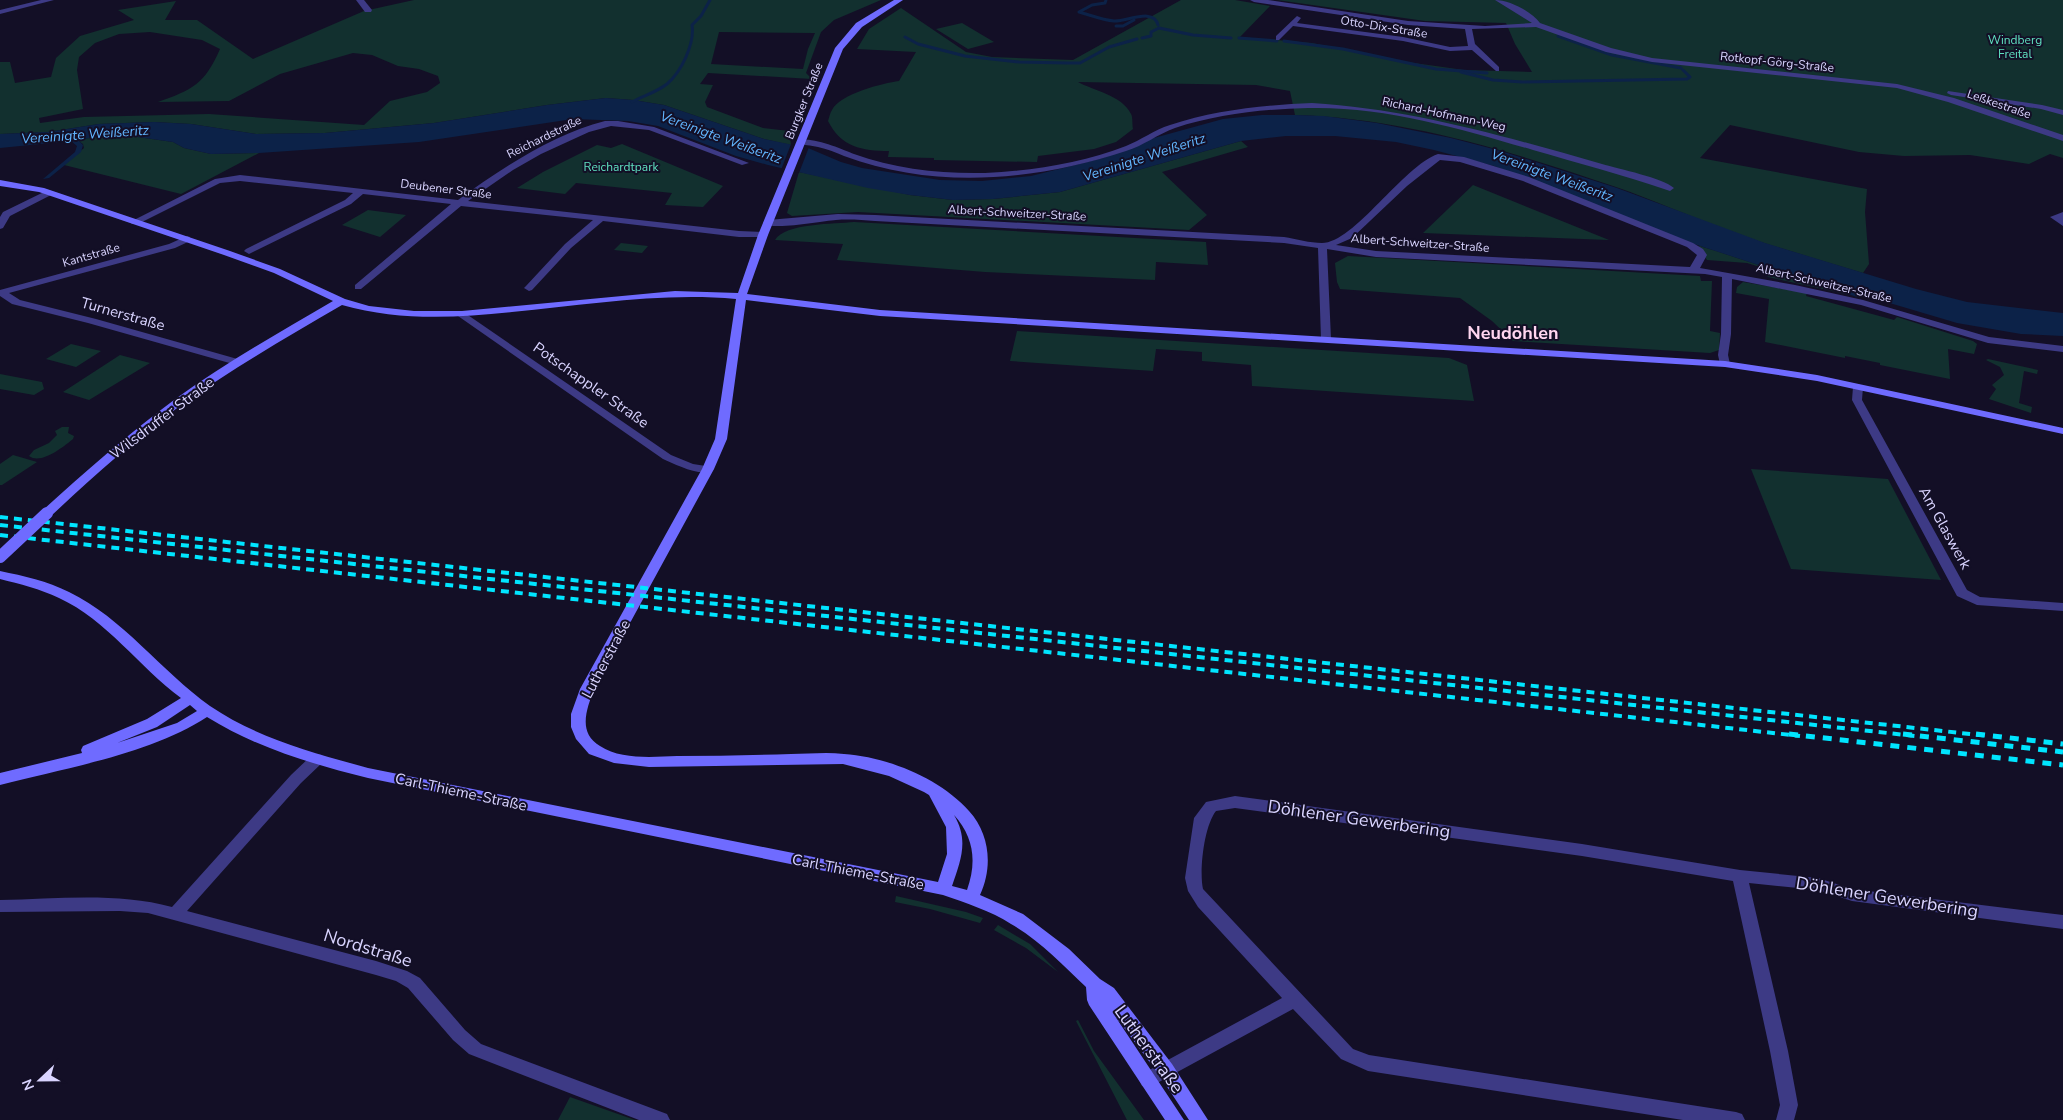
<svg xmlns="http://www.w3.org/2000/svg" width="2063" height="1120" font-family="'Nunito Sans',sans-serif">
<rect width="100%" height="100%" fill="#130f26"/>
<g fill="#12302f" fill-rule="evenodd">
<path d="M414,0H881L834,20L821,32L806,73L812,79L708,73L700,84L713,85L705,102L707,107L763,128L789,131L791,145L764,139L664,105L633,100L606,98L547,105L434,123L325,133L256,134L191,124L154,122L99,124L48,132L0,134V62H10L15,83L51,77L56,58L80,36L134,20L118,10L176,1L165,20H197L253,59L364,11ZM150,32L202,40L220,49C205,84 192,90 158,102L229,101L280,74L353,53L372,55L398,66L419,69L438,76L440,83L427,92L390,101L364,125L209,114L84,117L40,123L39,118L83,109L77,70L79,57L95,43L119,34ZM719,32L815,33L808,49L803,69L711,64Z"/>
<path d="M1181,0H1235L1270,6L1240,37L1312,43L1407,62L1464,70L1532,72L1515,44L1506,23L1425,21L1277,0H2063V158L2050,154L2029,164L1970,155L1904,156L1859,152L1730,125L1700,158L1867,189L1865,212L1869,264L1863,273C1818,259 1773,247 1729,231C1691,217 1654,200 1616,187C1513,152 1405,118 1295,115L1290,91L1256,85L1078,82C1092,90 1122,95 1131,114C1133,117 1132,125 1133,129L1116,142L1094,149L1038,156L1037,162L934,160V158L888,157L889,151C862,151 841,147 828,121C829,118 830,113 832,110C840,94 883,83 899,81L916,52L857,49L869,29L901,8L966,52L992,57L1073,60Z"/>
<path d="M962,23L994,42L968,49L936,29Z"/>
<path d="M131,133V136L173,142L184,148L211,154L259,153L181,194L64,165L84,148L83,144L77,140L113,134Z"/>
<path d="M1241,141L1248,147L1162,172L1207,215L1189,230L858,212L792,216L787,213L799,172L910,195L953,200L993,199L1060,192Z"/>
<path d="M622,144L723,186L703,207L665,205L672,193L576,183L565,194L517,188L543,172L597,145L611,148Z"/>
<path d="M1473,185L1609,240L1423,233Z"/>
<path d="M368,210L406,215L380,237L342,225Z"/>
<path d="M854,222L1206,242L1208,265L1156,262L1155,280L985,272L837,260L843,244L775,240C785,223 835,224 854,222Z"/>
<path d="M621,243L648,246L642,253L614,250Z"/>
<path d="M1700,246L1716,251L1850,295L1768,277L1760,267L1747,263L1707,260L1698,247Z"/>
<path d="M1348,256L1700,276L1701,281H1712L1710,331L1720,333L1719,350L1710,353L1513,341L1492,321L1460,298L1340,289L1337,282L1335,263Z"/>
<path d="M1743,282L1807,293L1806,296L1894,320L1897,317L1973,341L1977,344L1974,354L1948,349L1950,379L1880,365V363L1845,356V358L1765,342L1769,299L1736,293L1737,287Z"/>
<path d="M1017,331L1449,358L1467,365L1474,401L1252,386L1251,365L1202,361V352L1156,349L1153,371L1010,361Z"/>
<path d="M71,344L101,351L76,367L46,359Z"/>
<path d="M120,355L150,363L89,400L63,392Z"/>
<path d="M1988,359L2038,370L2037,374L2024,371L2019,403L2032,407L2031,413L1989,399L1996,389L1992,385L2004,375L2000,367L1986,360Z"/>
<path d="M0,374L42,382L44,389L34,395L0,389Z"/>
<path d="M62,427H69L68,433L74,436L73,439C63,447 41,465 29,456L34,450L49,443L57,435L55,431Z"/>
<path d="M13,455L37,462L2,485H0V464Z"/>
<path d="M1751,469L1888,479L1941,580L1791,569Z"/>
<path d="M896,896L966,912L983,918L980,923L930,909L895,902Z"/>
<path d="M998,925L1030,944L1058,972L1026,948L994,930Z"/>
<path d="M1078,1020L1094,1051L1144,1120H1127L1076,1021Z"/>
<path d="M570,1097L635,1120H558Z"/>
</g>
<path fill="#0c2248" d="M606,98L633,100L664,105L764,139L808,148L841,162L862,168L940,180L982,181L1031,176L1103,158L1143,141L1223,119L1262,115H1295L1324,116L1377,123L1451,138L1501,151L1617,188L1765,243L1916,289L1967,302L2063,313V336L2021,334L1957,323L1866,296L1857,297L1691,243L1494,166L1434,150L1396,142L1335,136H1286L1241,141L1060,192L993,199L953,200L910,195L868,188L768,165L736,156L658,126L628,121L573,119L419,142L259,153L211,154L184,148L173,142L131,136V133L113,134L78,140L83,145L81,152L49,178L43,179L75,152L77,146L71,141L0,148V134L48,132L99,124L154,122L191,124L256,134L325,133L434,123L547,105Z"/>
<path fill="#130f26" d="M791,144L809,147L799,173L781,170Z"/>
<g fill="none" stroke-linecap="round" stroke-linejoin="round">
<g stroke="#0c2248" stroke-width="3">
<path d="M1106,0L1105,3L1092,5L1079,12C1090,15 1103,20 1114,21C1126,22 1154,7 1158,25"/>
<path d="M1116,26H1123L1134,20"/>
<path d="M1558,36L1612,55L1681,68"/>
<path d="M905,37L918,44L965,56L1019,62L1067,63H1080L1109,47L1137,39"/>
<path d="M1142,38L1151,36V32L1159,28L1193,35L1231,38"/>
<path d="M1239,38L1277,41"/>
<path d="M1284,41L1343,49L1436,69L1487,73"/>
<path d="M1461,72L1493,80L1522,82L1687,79L1690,77L1683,70"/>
<path d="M632,102C643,96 657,92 667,84C681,72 695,44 692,25L701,16L710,0"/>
</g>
<g fill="#3d3a85" fill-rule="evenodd">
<path d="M41,0H54L0,14V10Z"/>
<path d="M356,0H364L372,10L371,12H365Z"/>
<path d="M1250,0H1268L1408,21L1485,26L1532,23L1495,0C1510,0 1532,12 1540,23L1611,48L1652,58L1897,84L1954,98L2063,135V141L1948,102L1897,88L1652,62L1606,52L1536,27L1472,29L1475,44L1499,67V71H1496L1472,50L1450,51L1403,41L1293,26L1279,40H1276V36L1297,16L1301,18L1297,23L1403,37L1450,47L1468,46L1465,29L1408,25L1254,2Z"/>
<path d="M1948,91L2042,105L2063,110V115L2041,109L1951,95L1947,93Z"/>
<path d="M1312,103C1412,109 1507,137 1602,164C1619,169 1663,178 1674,188L1670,191L1667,190C1623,175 1578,163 1533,150C1461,129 1384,106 1308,108C1264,109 1217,114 1175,128C1158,134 1143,146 1126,151C1035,181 935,190 844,156C835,152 827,149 818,147C811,145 803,146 797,142C807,134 842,149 854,154C895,169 941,174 985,173C1031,171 1082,163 1126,146C1141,140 1154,130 1170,125C1215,110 1264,105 1312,103Z"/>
<path d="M605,121H618L654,127L749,163L742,165L649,130L611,126L589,132L541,154L513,170L468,201L739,231L763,232L768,235L766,237H739L603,221L571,248L532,290L529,291L524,288L526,286L565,244L593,220L461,206L361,289H355V285L451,204L363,194L351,204L249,254L244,251L246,249L345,200L353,193L240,181L220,183L138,224H132L130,222L215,179L240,175L458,200C501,169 553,134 605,121Z"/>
<path d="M1438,154L1464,157L1529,177L1693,243L1703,249L1707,255L1700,268L1795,285L1863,300L1989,337L2063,346V352L1988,343L1861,305L1732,279L1731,334L1728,355L1730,364L1725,367L1720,364L1718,355L1721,334L1722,277L1705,274L1376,257L1327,249L1331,339L1326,342L1321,339L1318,248L1284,243L875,221C862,220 849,219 836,220C821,221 773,231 763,223L768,220L838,214L875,215L1284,237C1296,239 1310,243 1322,243C1354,243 1403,166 1438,154ZM1440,160L1460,162L1523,181L1687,247L1697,255L1690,267L1376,251L1336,245L1352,238L1407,186Z"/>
<path d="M48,190L51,191V195L10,216L3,228L0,229V217L3,212Z"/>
<path d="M2063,212V226L2050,217Z"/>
<path d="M187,236L190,237V241L175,248L9,293L20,300L96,319L241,360L242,362L241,364H233L88,323L12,304L0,296V290L169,244Z"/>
<path d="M462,311L671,455L693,464L712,467L714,469C703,479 675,464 663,459L458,316L457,314Z"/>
<path d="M1858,384L1863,387L1862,400L1967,590L1980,597L2063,603V611L1977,605L1957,596L1852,400L1853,387Z"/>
<path d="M317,754L322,755L324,759L322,763L301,783L187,911L376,961L407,971L420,978L465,1030L481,1044L667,1114L670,1120H639L469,1054L453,1040L408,988L396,981L376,975L148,913L120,911L0,912V900C57,899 117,892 172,907L291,775L312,755Z"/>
<path d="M1235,796L1582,844L1740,870L1818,878L1852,889L2063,915V929L1852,901L1818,890L1749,883L1788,1051L1798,1105L1794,1120H1776L1780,1105L1770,1051L1733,881L1582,856L1235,808L1216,811C1204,826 1199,871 1203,889L1353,1049L1369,1055L1736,1112L1742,1114L1745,1120H1683L1368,1071L1341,1059L1293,1009L1148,1088L1142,1086L1139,1080L1142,1074L1282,998L1198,907L1188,891L1185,878L1194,818L1206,802Z"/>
</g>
<path fill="#6f6bff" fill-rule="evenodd" d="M894,0H903L862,27L843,49L768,235L747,294L880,310L1725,361L1817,375L2063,428V434L1817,381L1725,367L880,316L746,300L727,439L714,469L594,689C587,709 577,732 600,746C621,760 653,757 677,756C715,756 753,755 791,754C808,754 826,752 844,754C887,757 940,778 969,811C990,834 993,867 980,895L1023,914L1069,949L1100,979L1114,988L1172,1064L1208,1120H1189L1160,1076L1113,1013L1184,1120H1165L1089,1005L1087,1000L1086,987C1063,965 1039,940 1011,924C991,911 966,903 943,895L368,778C312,764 257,748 207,717C151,754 65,768 0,785V773L82,753L81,750L83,746L147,719L181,698C139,667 107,620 59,598C40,589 20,584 0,579V571C24,576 47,581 69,592C123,618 161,671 210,706C257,738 314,753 368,768L938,882L947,854L946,827L929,795L924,792L889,776L843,764L649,767L614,763L589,754L576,739L571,727V714L580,689L702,469L715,439L736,299C662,292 586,305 512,312C455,318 398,321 342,305C289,336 235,367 184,403C137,437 94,476 51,516L47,517L41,513L43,510C85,472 128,434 174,400C225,363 280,332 333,301L274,273L224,255L39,192L0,186V180L44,188L230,251L280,269L345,299L369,306L414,311H462L675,291L738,293L758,235L835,48L856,23ZM190,705L197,711L177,723L117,743L157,727ZM954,815C974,837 977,862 967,890L952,886C961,860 969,840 954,815Z"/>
<g stroke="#00e5ff" stroke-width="4" stroke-dasharray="8 6" stroke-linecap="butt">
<path d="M0,517L1988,736"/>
<path d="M0,525L1915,736"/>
<path d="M0,535L1800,736"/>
</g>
<g stroke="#00e5ff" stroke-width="5" stroke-dasharray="9 8" stroke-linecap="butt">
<path d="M1789,734L2063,765"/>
<path d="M1903,734L2063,752"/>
<path d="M1976,734L2063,744"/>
</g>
<path stroke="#6f6bff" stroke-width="12" d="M0,557L47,513"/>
</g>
<g text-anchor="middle" stroke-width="4" stroke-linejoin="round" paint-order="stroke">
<g font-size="12" fill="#d9d4ff" stroke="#130f26">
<text transform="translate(1384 27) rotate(9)" y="4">Otto-Dix-Straße</text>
<text transform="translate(1777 62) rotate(6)" y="4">Rotkopf-Görg-Straße</text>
<text transform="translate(804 101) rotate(-68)" y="4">Burgker Straße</text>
<text transform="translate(1999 104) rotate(19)" y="4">Leßkestraße</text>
<text transform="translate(1444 114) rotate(12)" y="4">Richard-Hofmann-Weg</text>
<text transform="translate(544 137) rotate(-26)" y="4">Reichardstraße</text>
<text transform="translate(446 189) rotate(7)" y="4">Deubener Straße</text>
<text transform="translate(1017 213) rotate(3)" y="4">Albert-Schweitzer-Straße</text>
<text transform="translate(1420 243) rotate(4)" y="4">Albert-Schweitzer-Straße</text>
<text transform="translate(91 255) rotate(-16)" y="4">Kantstraße</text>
<text transform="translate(1824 283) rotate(13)" y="4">Albert-Schweitzer-Straße</text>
</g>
<g font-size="12" fill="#5fe0c0" stroke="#130f26">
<text x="2015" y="44">Windberg<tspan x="2015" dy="14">Freital</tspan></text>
<text x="621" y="171">Reichardtpark</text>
</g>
<g font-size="14" font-style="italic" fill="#62b6ff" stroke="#130f26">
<text transform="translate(85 134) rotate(-4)" y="5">Vereinigte Weißeritz</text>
<text transform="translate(721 137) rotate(20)" y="5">Vereinigte Weißeritz</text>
<text transform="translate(1144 157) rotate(-18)" y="5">Vereinigte Weißeritz</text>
<text transform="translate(1552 175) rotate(20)" y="5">Vereinigte Weißeritz</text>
</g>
<g font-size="15" fill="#d9d4ff" stroke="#130f26">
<text transform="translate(123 314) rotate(16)" y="5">Turnerstraße</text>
<text transform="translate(591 385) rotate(35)" y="5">Potschappler Straße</text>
<text transform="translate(162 418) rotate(-37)" y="5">Wilsdruffer Straße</text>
<text transform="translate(1945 528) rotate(61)" y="5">Am Glaswerk</text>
<text transform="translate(606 659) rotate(-62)" y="5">Lutherstraße</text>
<text transform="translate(461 792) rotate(12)" y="5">Carl-Thieme-Straße</text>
<text transform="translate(858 872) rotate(11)" y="5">Carl-Thieme-Straße</text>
</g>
<g font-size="18" font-weight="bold" fill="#ffd6f0" stroke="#130f26">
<text x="1513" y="339">Neudöhlen</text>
</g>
<g font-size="18" fill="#d9d4ff" stroke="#130f26">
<text transform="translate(1359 819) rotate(8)" y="6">Döhlener Gewerbering</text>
<text transform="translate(1887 897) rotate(9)" y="6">Döhlener Gewerbering</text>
<text transform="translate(368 948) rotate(17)" y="6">Nordstraße</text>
<text transform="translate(1149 1049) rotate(54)" y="6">Lutherstraße</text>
</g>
</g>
<g transform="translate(40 1080) rotate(248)" stroke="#130f26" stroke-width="4" paint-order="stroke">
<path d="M0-4L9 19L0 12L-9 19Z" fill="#d9d4ff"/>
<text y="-8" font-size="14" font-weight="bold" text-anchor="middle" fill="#d9d4ff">N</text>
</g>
</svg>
